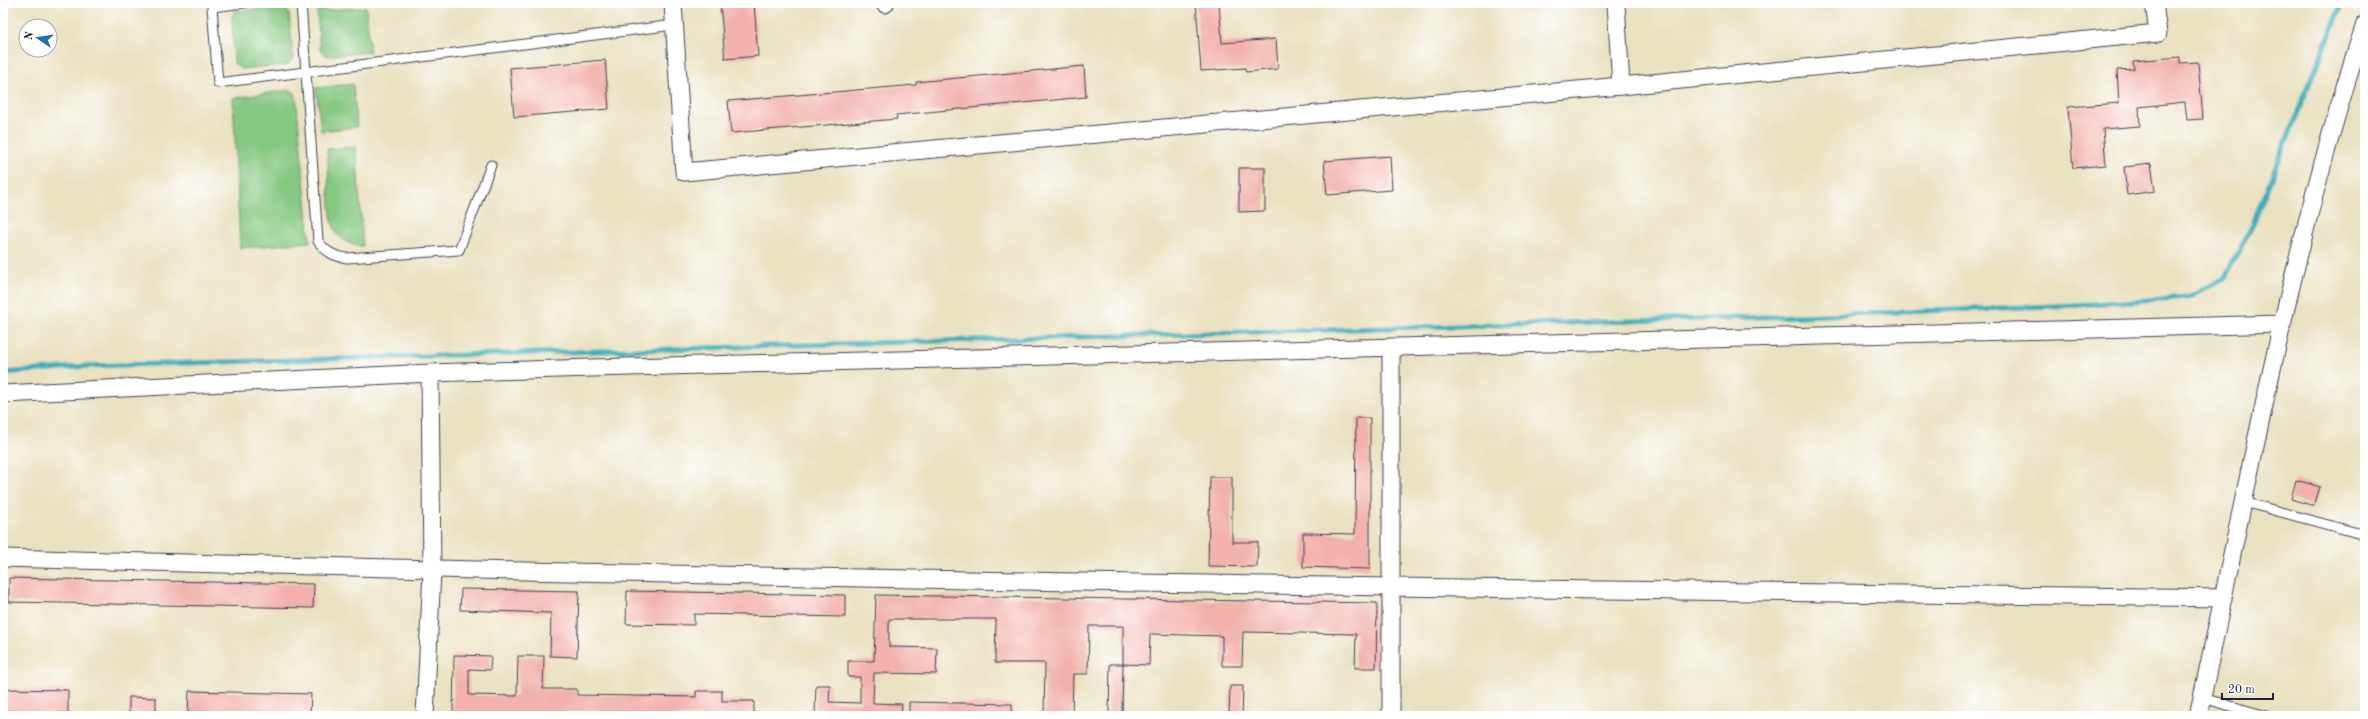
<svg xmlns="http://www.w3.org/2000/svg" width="2368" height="719" font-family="'Old Standard TT',serif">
<rect width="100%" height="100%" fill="#fff"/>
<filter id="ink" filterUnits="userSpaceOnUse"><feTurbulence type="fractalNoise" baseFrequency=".025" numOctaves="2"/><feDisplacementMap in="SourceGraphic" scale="8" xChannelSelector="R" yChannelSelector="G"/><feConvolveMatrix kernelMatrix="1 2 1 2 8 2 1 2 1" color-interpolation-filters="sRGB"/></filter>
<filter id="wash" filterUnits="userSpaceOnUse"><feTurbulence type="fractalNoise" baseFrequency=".012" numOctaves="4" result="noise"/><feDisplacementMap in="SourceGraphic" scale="16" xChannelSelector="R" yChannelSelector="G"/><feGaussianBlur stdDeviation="0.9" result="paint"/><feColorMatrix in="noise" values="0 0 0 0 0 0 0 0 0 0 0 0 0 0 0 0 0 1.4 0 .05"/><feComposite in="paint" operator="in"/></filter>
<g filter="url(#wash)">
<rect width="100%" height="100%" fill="#eae1c0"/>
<g fill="#85c881" stroke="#54755e">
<path d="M282,7L289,13L293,59L287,65L241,69L234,63L232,17L235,11Z"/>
<path d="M366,7L370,52L327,56L320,50L317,11Z"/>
<path d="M353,84L357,127L321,131L316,88Z"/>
<path d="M290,90L295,93L296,97L310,242L240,248L233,98Z"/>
<path d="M356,147L363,246C351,247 336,238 333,225C328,206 329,170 327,149Z"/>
</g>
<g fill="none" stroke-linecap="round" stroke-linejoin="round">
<path stroke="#3dadb9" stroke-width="5" d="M3,373L87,366L1800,316L2079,305L2188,297L2224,279L2251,228L2342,3"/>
</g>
<g id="blocks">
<g fill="#f2b1ab">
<path d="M720,3H754L758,56L725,59Z"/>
<path d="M1196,3H1219L1222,43L1276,39L1278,69L1246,72L1245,68L1201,71Z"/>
<path d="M2180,57V63L2198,62L2203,119L2187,120L2185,102L2139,107L2140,126L2103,129L2106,165L2073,168L2068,107L2119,103L2117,70L2134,69L2133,61Z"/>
<path d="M605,60L609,109L514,117L510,68Z"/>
<path d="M1084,66L1086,97L896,115L897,119L731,133L728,101L916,85V82Z"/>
<path d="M1390,156L1392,190L1327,195L1324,161Z"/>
<path d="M2151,164L2155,191L2127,195L2124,167Z"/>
<path d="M1239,168H1265V211L1239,212Z"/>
<path d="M1356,418H1370V569L1303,567V533L1355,534Z"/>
<path d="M1210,477H1232V542H1258L1257,567L1208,566Z"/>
<path d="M2296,480L2320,487L2314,506L2291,499Z"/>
<path d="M9,578L314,584L313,608L9,602Z"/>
<path d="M461,589L579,591L577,657L550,656L551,613L460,610Z"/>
<path d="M627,591L845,595V617L694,614V625L626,624Z"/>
<path d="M876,595L1377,603L1376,668H1355L1356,634L1243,632L1242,666H1222V636L1150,634L1149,665L1123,664L1122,716H1109L1110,664H1123V626H1089L1088,674H1073L1072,716H1044L1045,663H995L996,619H889V647L937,648L936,674L874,673L873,703L902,704L901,716H815L816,685H830L829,702L860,703V677H848V661H874Z"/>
<path d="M454,655L491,656L490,670L469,669V695L517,696L518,656H544L543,689H577V695L696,697V691H722V701H754V716H453Z"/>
<path d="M1230,686H1243L1242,716H1229Z"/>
<path d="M3,689L68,690V713L3,711Z"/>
<path d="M189,691L311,694L310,716L188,714Z"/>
<path d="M129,697L156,698V713L129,712Z"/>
<path d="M909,702L1012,704V716H909Z"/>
</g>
</g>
</g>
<g filter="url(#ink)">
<use href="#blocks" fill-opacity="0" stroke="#403f4f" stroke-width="1"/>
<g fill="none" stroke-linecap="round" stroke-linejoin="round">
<g stroke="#403f4f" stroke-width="11">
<g id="service">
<path d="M244,3L212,7L218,83L674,25"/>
<path d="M301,3L318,241C326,252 333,256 347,258L459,250L491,165"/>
<path d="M2244,502L2365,535"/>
<path d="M2202,698L2267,716"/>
</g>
</g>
<g stroke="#403f4f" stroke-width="19">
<g id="minor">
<path d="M673,3L684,172L1621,86L2158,33L2154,3"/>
<path d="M885,3V4"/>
<path d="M1616,3L1621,86"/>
<path d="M1391,347V716"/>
<path d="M3,394L430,373L591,368L2283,324"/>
<path d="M3,558C743,579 1483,589 2223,598"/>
<path d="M425,716L432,571L430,373"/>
<path d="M2198,716C2248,485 2290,249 2365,24"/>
</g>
</g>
<use href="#service" stroke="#fff" stroke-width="9"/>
<use href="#minor" stroke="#fff" stroke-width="17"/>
</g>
</g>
<rect width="2368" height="719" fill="none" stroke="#fff" stroke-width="16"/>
<g transform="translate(38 38) rotate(283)"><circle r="19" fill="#ffffff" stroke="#a7a7b1"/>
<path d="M0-3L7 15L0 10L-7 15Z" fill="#1f6fb2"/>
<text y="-6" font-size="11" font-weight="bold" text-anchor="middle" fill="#22223b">N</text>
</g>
<path d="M2222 693v6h51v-6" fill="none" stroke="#22223b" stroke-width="2"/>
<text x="2228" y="693" font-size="12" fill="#22223b" stroke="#ffffff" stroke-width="3" paint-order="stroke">20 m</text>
</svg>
